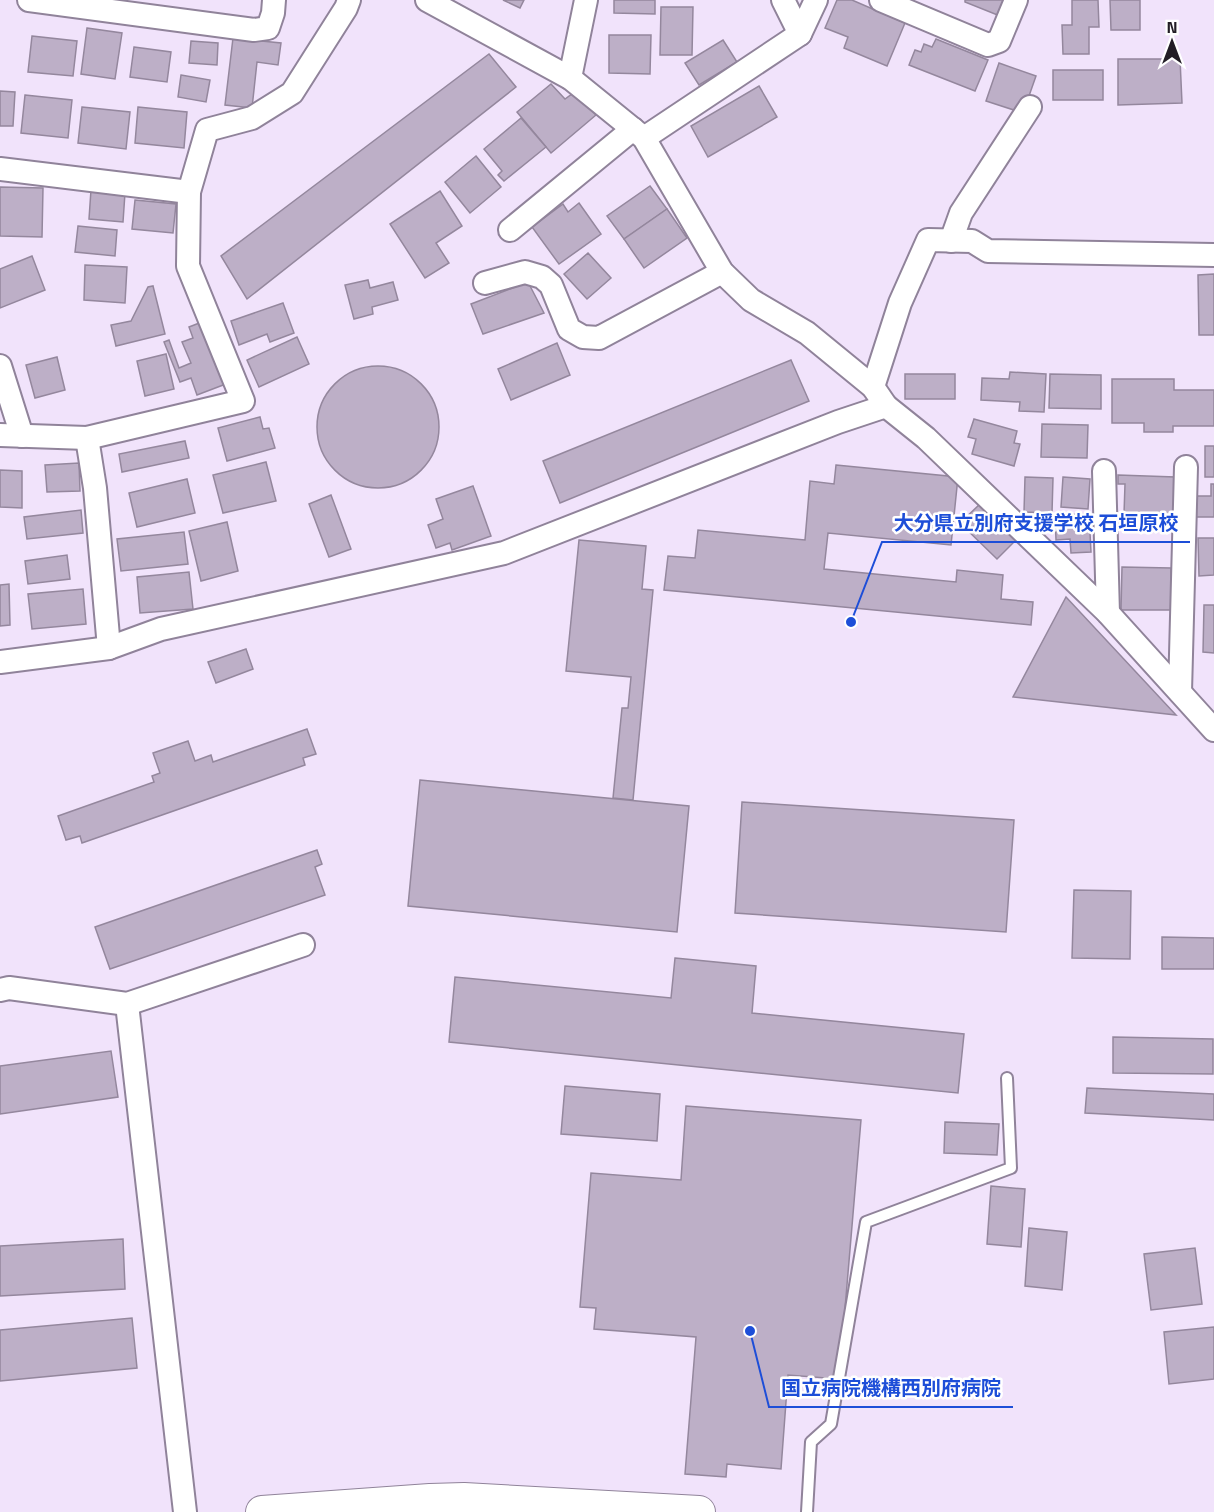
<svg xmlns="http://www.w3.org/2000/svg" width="1214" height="1512" font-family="'Titillium Web','Noto Sans JP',sans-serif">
<rect width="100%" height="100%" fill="#f1e3fb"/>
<g fill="#bdafc7" stroke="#94879d" stroke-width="1.5">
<path d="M503,0H524L520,8Z"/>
<path d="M614,0H655V14L614,13Z"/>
<path d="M837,0H852L905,23L887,66L844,48L848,37L825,28Z"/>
<path d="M965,0H1006L1000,16L965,2Z"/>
<path d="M1072,0H1098L1099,27H1089V54H1063L1062,25H1072Z"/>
<path d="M1110,0H1140V30H1111Z"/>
<path d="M661,7H693L692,55H660Z"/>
<path d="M87,28L122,33L115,79L81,74Z"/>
<path d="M609,35H651L650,74L609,73Z"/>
<path d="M32,36L77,41L73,76L28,72Z"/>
<path d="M233,38L281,43L278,65L257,62L252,108L225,105Z"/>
<path d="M936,39L988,60L975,91L909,65L915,50L921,52L924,44L932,47Z"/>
<path d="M723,40L737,62L699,85L685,63Z"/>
<path d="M191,41L218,43L217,65L189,63Z"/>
<path d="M134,47L171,52L167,82L130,77Z"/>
<path d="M489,54L516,87L247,299L221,256Z"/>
<path d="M1118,59H1180L1182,103L1118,105Z"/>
<path d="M999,63L1036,76L1023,113L986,101Z"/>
<rect x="1053" y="70" width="50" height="30"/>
<path d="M181,75L210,80L206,102L178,97Z"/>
<path d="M551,84L565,99L576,91L596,115L551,153L517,112Z"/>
<path d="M759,86L777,117L708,157L691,126Z"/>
<path d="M0,91L15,92L13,126H0Z"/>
<path d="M25,95L72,100L68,138L21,133Z"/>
<path d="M82,107L130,112L126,149L78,143Z"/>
<path d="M138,107L187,112L184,148L135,143Z"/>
<path d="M521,118L546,147L504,181L498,175L502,171L484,149Z"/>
<path d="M476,156L501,187L470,213L445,182Z"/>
<path d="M650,186L667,209L624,239L607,216Z"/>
<path d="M0,187L43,188L42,237L0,236Z"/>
<path d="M91,190L125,193L123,222L89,219Z"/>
<path d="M440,191L462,226L436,243L449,263L425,278L390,224Z"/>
<path d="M135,200L176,204L173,233L132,229Z"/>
<path d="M579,203L601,234L559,264L532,227L563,204L568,212Z"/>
<path d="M667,209L687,238L644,268L624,239Z"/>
<path d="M78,226L117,230L115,256L75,252Z"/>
<path d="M588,253L611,278L587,299L564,274Z"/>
<path d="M32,256L45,290L0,308V269Z"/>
<path d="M85,265L127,267L125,303L84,300Z"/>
<path d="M1214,274V335H1199L1198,275Z"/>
<path d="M368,280L370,288L393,282L398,300L372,307L373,314L354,319L345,285Z"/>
<path d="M528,282L544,313L483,334L471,304Z"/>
<path d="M153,286L165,334L116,346L111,325L131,321L148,287Z"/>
<path d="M283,303L294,333L270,342L267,334L239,345L231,321Z"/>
<path d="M207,320L231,382L197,395L191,378L180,382L164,342L169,340L179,368L191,363L182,342L193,338L189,327Z"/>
<path d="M297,337L309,364L259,387L247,360Z"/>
<path d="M557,343L570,375L511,400L498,369Z"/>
<path d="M166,354L174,389L145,396L137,361Z"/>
<path d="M57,357L65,390L35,398L26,365Z"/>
<path d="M791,360L809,401L560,503L543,461Z"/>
<circle cx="378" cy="427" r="61"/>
<path d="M1010,372L1046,374L1044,412L1019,411L1020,402L981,400L982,378L1009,379Z"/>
<rect x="905" y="374" width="50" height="25"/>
<path d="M1050,374L1101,375V409L1049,408Z"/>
<path d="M1112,379H1174V390H1214V426H1173V432H1144V423H1112Z"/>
<path d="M260,417L263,429L269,428L275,448L227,461L218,428Z"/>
<path d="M974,419L1017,431L1014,443L1020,444L1014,466L972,454L976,439L968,437Z"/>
<path d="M1042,424L1088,425L1087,458L1041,457Z"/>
<path d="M185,441L189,458L122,472L119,454Z"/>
<rect x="1205" y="446" width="9" height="31"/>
<path d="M266,462L276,501L223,513L213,475Z"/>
<path d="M79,463L80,491L47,492L45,465Z"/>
<path d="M836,465L958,477L951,545L828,533L824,569L956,582L957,570L1003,575L1001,599L1033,602L1031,625L664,590L668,556L695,558L698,530L805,540L810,481L834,484Z"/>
<path d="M0,470L22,471V508L0,507Z"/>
<path d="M1118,475L1175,477L1173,516L1124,514L1125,484H1118Z"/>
<path d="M1025,477L1053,478L1052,513L1024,512Z"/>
<path d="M1063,477L1090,479L1088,509L1061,507Z"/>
<path d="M187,479L195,513L137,527L129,493Z"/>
<path d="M1211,484H1214V517H1194L1195,496H1211Z"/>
<path d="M473,486L491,536L452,550L450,543L436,548L428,525L443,519L436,499Z"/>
<path d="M331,495L351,549L329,557L309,504Z"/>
<path d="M981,503L1017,539L997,559L960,523Z"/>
<path d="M81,510L83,533L27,539L24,517Z"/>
<path d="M1089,514L1091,552L1071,553L1070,539L1056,540L1055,515Z"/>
<path d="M227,522L238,571L201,581L189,531Z"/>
<path d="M184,532L188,564L121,571L117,539Z"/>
<path d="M1198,538H1214V575L1199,576Z"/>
<path d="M579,540L646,546L642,589L653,590L633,800L613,798L622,708H628L631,677L566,671Z"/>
<path d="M67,555L70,579L28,584L25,561Z"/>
<path d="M1122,567L1171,568V610H1121Z"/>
<path d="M189,572L193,609L140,613L137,577Z"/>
<path d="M9,584L10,625L0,626V585Z"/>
<path d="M83,589L86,624L32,629L28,594Z"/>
<path d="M1066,597L1176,715L1013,697Z"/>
<path d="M1204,605H1214V653L1203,652Z"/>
<path d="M246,649L253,669L216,683L208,662Z"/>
<path d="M307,729L316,754L303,758L305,765L82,843L80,836L66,840L58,816L154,782L152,776L160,773L153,753L188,741L195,761L211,755L213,762Z"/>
<path d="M420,780L689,806L677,932L408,906Z"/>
<path d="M742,802L1014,820L1006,932L735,913Z"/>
<path d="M317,850L322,864L315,867L325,895L110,969L95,927Z"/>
<path d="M1074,890L1131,891L1130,959L1072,958Z"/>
<path d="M1162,937L1214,938V969H1162Z"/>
<path d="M675,958L756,966L752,1013L964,1034L958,1093L449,1042L455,977L671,998Z"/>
<path d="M1113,1037L1213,1039V1074L1113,1073Z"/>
<path d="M111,1051L118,1097L0,1114V1066Z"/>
<path d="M565,1086L660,1094L657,1141L561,1134Z"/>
<path d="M1087,1088L1214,1094V1120L1085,1113Z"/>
<path d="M686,1106L861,1120L839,1379L788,1375L781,1469L727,1464L726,1477L685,1474L696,1337L594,1329L596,1308L580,1307L591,1173L681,1180Z"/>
<path d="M945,1122L999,1124L997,1155L944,1153Z"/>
<path d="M991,1186L1025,1189L1021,1247L987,1244Z"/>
<path d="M1029,1228L1067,1232L1062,1290L1025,1286Z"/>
<path d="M123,1239L125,1289L0,1296V1246Z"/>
<path d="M1195,1248L1202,1304L1151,1310L1144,1254Z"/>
<path d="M132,1318L137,1368L0,1381V1330Z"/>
<path d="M1214,1327V1379L1169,1384L1164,1332Z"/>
</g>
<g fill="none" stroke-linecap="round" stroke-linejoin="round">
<g stroke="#90839a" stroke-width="14">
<path id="lane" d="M807,1512L811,1442L831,1424L866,1222L1011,1168L1007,1078"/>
</g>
<g stroke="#90839a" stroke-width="26">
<g id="street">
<path d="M29,0L254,30L268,28L273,13L274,0"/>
<path d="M427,0L570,78L644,138L722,272L751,300L807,333L873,387L886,406L926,438L1108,613L1214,730"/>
<path d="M783,0L800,34"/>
<path d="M881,0L988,45L999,41L1016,0"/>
<path d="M570,78L586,0"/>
<path d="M644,138L800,34L816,0"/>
<path d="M0,169L189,192"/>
<path d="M510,230L633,129"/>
<path d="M951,241L961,213L1030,107"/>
<path d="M485,283L525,272L542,277L551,285L569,329L583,337L599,338L722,272"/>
<path d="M0,366L22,436"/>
<path d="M873,387L900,303L928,240L972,241L988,251L1214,255"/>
<path d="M0,435L87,438L243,401L188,266L189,192L207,130L252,118L292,93L346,8L349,0"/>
<path d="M87,438L95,488L109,648"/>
<path d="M1104,471L1108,613"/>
<path d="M0,662L109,648L161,629L504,553L838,422L886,406"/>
<path d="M1180,692L1186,467"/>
<path d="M0,990L9,988L127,1004L303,945"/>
<path d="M127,1004L185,1512"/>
</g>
</g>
<g stroke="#90839a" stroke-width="34">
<path id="secondary" d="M262,1512L430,1500L464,1499L699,1512"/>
</g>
<use href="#lane" stroke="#fff" stroke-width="10"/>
<use href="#street" stroke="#fff" stroke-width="22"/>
<use href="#secondary" stroke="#fff" stroke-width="32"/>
</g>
<path fill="none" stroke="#1d4ed8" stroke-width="2" d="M851 622L882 542H1190M750 1331L769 1407H1013"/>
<g fill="#1d4ed8" stroke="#fff" stroke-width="2">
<circle cx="851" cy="622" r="6"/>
<circle cx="750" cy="1331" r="6"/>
</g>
<g font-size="20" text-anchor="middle" font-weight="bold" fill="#1d4ed8" stroke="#fff" stroke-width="5" stroke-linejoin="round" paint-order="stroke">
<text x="1036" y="530">大分県立別府支援学校 石垣原校</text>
<text x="891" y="1395">国立病院機構西別府病院</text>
</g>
<g transform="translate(1172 42)" stroke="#ffffff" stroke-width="4.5" paint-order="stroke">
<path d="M0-4.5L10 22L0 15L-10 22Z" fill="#221d25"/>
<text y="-9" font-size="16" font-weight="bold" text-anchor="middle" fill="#221d25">N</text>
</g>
</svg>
